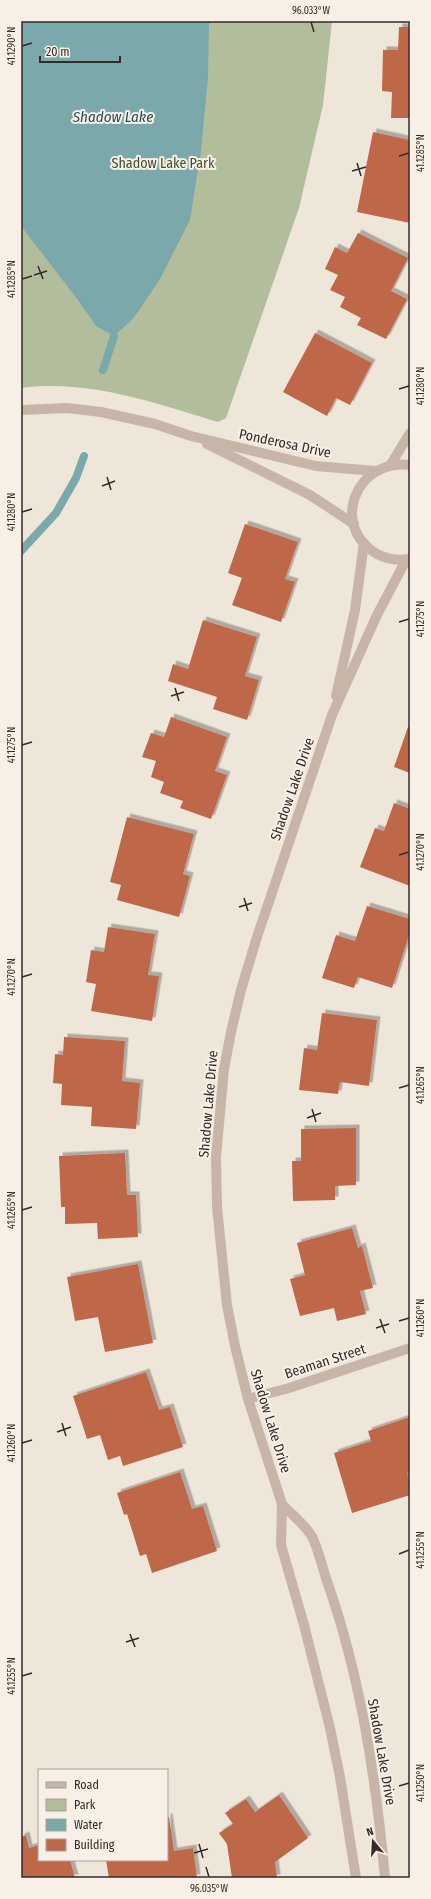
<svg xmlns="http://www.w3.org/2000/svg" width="431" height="1899" font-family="'Fira Sans Condensed',sans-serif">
<defs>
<filter id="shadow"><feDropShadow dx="3.5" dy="-3.5" stdDeviation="0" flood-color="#0004"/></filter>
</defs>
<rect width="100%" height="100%" fill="#efe6da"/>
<path fill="#b1bd9b" d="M21,21H332L323,105L299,208L226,418L218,422C155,403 88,379 21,388Z"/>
<path fill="#7ba8aa" d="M21,21H209L208,77L201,151L190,220L160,279L133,319L114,336L96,326L78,300L21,226Z"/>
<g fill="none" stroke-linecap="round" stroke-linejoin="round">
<g stroke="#7ba8aa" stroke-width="8">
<path d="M103,370L114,336"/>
<path d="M21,551L56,513L76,478L84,456"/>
</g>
</g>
<g fill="#be674a" filter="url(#shadow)">
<path d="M399,27H410V118H391L392,92L382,91L383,50H398Z"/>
<path d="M373,132L410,140V223L357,212Z"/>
<path d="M358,233L408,258L391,291L407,299L386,339L357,325L361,318L340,307L345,297L330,290L338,275L325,269L335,247L347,253Z"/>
<path d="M315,333L372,363L350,405L336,398L327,416L283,392Z"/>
<path d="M245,524L298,542L285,579L295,582L281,622L232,605L242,578L228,573Z"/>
<path d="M203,620L257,637L245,676L259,680L247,720L213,709L217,697L168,681L173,664L188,669Z"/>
<path d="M171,717L227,737L215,771L227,775L211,819L180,808L183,801L160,793L164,782L151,777L156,761L142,757L151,733L164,737Z"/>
<path d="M408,727H410V773L394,767Z"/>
<path d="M394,803L410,809V886L360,867L375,828L384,831Z"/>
<path d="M127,817L194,834L183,874L190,876L179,917L117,900L121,885L110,882Z"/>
<path d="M367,906L410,919V932L392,988L358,977L354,988L322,978L336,935L355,941Z"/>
<path d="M108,927L155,934L148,975L159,976L152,1021L91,1011L96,984L86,982L91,950L104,952Z"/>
<path d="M322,1013L377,1020L369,1086L340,1082L338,1094L299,1090L304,1048L317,1050Z"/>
<path d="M64,1037L125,1041L122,1081L140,1083L136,1129L91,1126L92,1107L61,1105L62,1084L53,1083L55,1054L63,1055Z"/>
<path d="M356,1128V1185L335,1186V1200L293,1201L292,1161H301V1129Z"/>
<path d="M125,1153L127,1195H136L138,1237L98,1239L97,1223L65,1224V1207H61L59,1156Z"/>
<path d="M352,1228L358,1248L362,1246L373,1288L360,1291L366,1314L337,1321L334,1308L300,1316L290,1279L305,1275L297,1243Z"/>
<path d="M138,1264L153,1343L105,1352L98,1317L75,1321L67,1277Z"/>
<path d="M146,1372L159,1410L170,1407L183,1447L123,1466L120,1456L108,1460L100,1435L87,1439L73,1396Z"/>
<path d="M410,1417V1472L407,1473L410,1481V1495L352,1513L334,1453L371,1441L368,1431Z"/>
<path d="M180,1472L192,1509L203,1506L217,1551L152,1573L146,1554L140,1556L127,1514L124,1515L117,1493Z"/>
<path d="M279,1795L308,1838L275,1862L277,1878H232L227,1844L219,1833L233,1824L225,1813L246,1799L255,1812Z"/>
<path d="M167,1817H169L174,1851L193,1848L197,1878H109L106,1860H167Z"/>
<path d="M26,1835L29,1848L39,1845V1860H70L75,1878H21V1837Z"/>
</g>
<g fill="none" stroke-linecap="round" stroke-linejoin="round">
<g stroke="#c7b6a7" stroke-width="10">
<path d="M21,410L67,408L101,412L155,424L191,436L316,466L375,471"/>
<path d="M207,444L310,495L354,524"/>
<path d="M391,464L410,433"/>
<path d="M410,465C356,458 329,526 377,554C387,559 399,561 410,559"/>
<path d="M336,696L355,610L364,543"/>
<path d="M248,1399L289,1388L410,1348"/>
<path d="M282,1504C291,1514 304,1524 311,1535C318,1546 323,1571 328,1584C361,1679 376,1779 385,1878"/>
<path d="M356,1878L340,1777L330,1728L304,1625L281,1545L282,1504L248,1399L235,1346L227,1305L217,1207L216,1157L224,1069L231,1032L241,990L256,940L332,715L377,615L406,560"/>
</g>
</g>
<path fill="none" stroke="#332b27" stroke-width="1.5" d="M311,22L314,32M22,46L32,43M399,156L409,153M357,163L361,176M352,171L366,167M38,266L43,279M34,275L47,271M22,279L32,276M399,389L409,386M107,477L111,490M102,486L115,481M22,512L32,509M399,622L409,619M175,688L179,701M171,696L184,692M22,745L32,742M399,855L409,852M244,898L248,911M239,907L252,903M22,977L32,974M399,1088L409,1085M312,1109L316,1122M307,1118L321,1113M22,1210L32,1207M380,1319L385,1333M399,1321L409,1318M376,1328L389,1324M62,1423L66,1436M57,1432L71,1427M22,1443L32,1440M399,1554L409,1550M130,1634L135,1647M126,1642L139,1638M22,1676L32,1673M399,1786L409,1783M199,1844L203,1858M194,1853L208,1849M206,1867L209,1877"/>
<g text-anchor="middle" stroke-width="4" stroke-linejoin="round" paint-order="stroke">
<g font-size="14" fill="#42502c" stroke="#f8f0e6">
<text x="163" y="168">Shadow Lake Park</text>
</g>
<g font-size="14" fill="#332b27" stroke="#f8f0e6">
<text transform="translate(285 443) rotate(12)" y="5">Ponderosa Drive</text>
<text transform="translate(292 789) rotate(-71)" y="5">Shadow Lake Drive</text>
<text transform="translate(208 1104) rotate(-85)" y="5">Shadow Lake Drive</text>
<text transform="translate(325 1361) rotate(-18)" y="5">Beaman Street</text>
<text transform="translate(271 1421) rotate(73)" y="5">Shadow Lake Drive</text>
<text transform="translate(382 1752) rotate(80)" y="5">Shadow Lake Drive</text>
</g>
<g font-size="15" font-style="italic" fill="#1f4e52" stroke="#f8f0e6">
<text x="113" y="122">Shadow Lake</text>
</g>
</g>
<rect width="431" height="1899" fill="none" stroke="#f8f0e6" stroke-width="44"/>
<rect x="38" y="1769" width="130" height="92" fill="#f8f0e6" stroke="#a9a19a"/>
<rect x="46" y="1782" width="20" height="6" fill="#c7b6a7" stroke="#a9a19a"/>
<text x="74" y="1789" font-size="12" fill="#332b27">Road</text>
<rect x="46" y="1799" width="20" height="12" fill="#b1bd9b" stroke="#a9a19a"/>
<text x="74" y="1809" font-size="12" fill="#332b27">Park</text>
<rect x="46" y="1819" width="20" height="12" fill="#7ba8aa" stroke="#a9a19a"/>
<text x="74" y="1829" font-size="12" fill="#332b27">Water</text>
<rect x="46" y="1839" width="20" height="12" fill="#be674a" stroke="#a9a19a"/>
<text x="74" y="1849" font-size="12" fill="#332b27">Building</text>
<g transform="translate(373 1841) rotate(342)" stroke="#f8f0e6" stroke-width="3" paint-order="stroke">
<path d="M0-3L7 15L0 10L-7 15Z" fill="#332b27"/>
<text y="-6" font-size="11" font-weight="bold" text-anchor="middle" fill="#332b27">N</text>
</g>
<path d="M40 56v6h80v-6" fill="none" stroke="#332b27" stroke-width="2"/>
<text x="46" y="56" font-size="12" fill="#332b27" stroke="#f8f0e6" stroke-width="3" paint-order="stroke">20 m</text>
<rect x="22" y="22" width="387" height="1855" fill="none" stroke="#332b27" stroke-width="1.5"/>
<g font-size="10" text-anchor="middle" fill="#332b27">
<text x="311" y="14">96.033°W</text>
<text transform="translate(11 46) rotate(-90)" y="4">41.1290°N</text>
<text transform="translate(420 153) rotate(-90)" y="4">41.1285°N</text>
<text transform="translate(11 279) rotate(-90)" y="4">41.1285°N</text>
<text transform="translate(420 386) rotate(-90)" y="4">41.1280°N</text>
<text transform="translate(11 512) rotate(-90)" y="4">41.1280°N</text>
<text transform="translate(420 619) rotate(-90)" y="4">41.1275°N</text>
<text transform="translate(11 745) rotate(-90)" y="4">41.1275°N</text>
<text transform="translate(420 852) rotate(-90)" y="4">41.1270°N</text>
<text transform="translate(11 977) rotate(-90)" y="4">41.1270°N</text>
<text transform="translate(420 1085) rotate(-90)" y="4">41.1265°N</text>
<text transform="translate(11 1210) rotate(-90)" y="4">41.1265°N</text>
<text transform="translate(420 1318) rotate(-90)" y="4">41.1260°N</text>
<text transform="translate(11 1443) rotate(-90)" y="4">41.1260°N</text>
<text transform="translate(420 1550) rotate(-90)" y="4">41.1255°N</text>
<text transform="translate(11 1676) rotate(-90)" y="4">41.1255°N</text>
<text transform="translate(420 1783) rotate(-90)" y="4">41.1250°N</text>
<text x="209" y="1892">96.035°W</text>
</g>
</svg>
